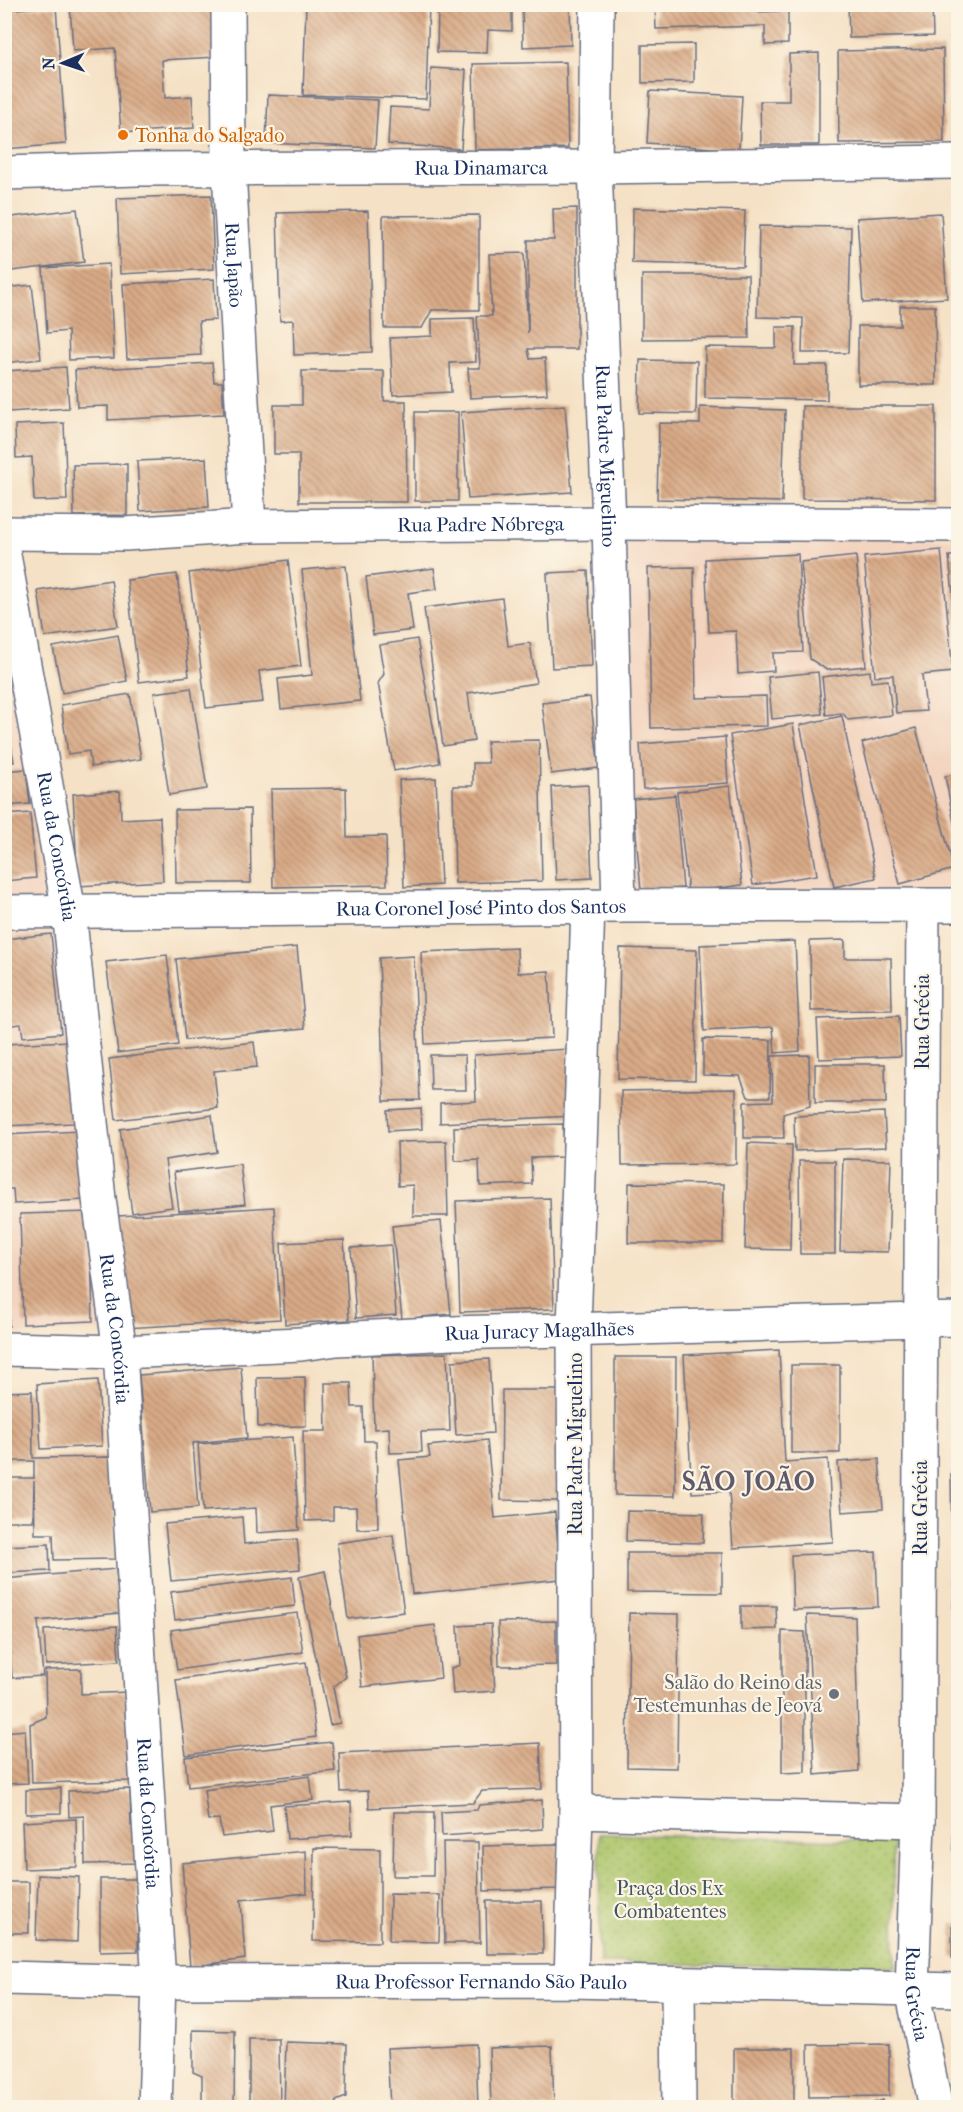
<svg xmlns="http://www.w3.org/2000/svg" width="963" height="2112" font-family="'IM FELL French Canon',serif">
<defs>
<pattern id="park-dots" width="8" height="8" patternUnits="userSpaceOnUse" patternTransform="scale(1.5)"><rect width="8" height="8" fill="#adc66c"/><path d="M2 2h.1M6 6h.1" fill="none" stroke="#94aa60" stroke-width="1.8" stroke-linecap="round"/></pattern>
<pattern id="building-back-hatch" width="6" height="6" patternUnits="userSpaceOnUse" patternTransform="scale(1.5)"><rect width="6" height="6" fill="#d9aa86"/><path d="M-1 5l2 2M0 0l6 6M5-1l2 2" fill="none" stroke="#af8b71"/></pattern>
</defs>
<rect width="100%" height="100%" fill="#fcf5e5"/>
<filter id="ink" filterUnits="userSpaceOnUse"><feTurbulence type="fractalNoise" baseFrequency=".0167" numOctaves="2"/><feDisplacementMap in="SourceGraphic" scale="12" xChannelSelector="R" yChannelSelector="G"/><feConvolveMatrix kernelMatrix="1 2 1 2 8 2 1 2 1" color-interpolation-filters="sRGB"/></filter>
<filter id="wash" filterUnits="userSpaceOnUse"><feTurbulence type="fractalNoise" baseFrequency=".008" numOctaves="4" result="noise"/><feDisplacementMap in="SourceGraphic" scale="24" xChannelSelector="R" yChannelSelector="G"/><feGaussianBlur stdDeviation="1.35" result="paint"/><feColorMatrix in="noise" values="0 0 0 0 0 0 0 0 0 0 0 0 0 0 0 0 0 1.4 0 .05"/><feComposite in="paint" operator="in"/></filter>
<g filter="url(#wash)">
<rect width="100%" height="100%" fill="#f5e1c5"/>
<g fill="#f3d4bf">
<path d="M622,534L958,539V894L627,899Z"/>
<path d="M5,615L57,902L5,904Z"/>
<path d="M61,919L106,1331L5,1334L4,921Z"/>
</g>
<path fill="url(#park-dots)" stroke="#647a65" stroke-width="1.5" d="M599,1834L893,1841L895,1967L600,1963Z"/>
<g id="blocks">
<g fill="url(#building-back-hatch)">
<path d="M306,4H429L426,99L303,95Z"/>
<path d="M438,4H512V31L488,30L487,53L437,52Z"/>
<path d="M522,4H570L571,45L523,47Z"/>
<path d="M655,4H757V12L788,11V44L765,45V26L656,29Z"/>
<path d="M70,5H213L217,57L162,60L165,98L192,96L194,128L121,133L115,48L73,51Z"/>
<path d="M848,5H932L933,36L849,38Z"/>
<path d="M56,6L66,144L4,149V10Z"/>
<path d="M694,44V82L642,83V45Z"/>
<path d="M943,49L944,142L839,143L838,51Z"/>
<path d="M819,53V145H761L760,101H789V54Z"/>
<path d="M566,62L568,148L475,150L473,64Z"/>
<path d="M431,68L466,70L461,149L388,144L390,107L429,109Z"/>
<path d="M650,91L742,96L739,150L647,143Z"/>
<path d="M268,95L378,100L375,148L266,143Z"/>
<path d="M211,195L214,269L120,274L117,198Z"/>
<path d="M577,208V349H528L530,359L545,358L547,394L470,398L468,368H480L477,316H492L489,254L524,253L528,333V240H554L553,209Z"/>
<path d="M633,208L745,211L743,266L632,263Z"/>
<path d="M77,209L84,262L4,272V218Z"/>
<path d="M368,211L372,352L294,355L293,320L280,321L277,213Z"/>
<path d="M941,213L947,298L863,303L857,218Z"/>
<path d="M479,215V310H432L422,328H384L383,216Z"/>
<path d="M759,226L851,227L848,353H802L803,318L757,317Z"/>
<path d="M109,264L114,358L69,360L68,331L47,333L43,268Z"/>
<path d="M642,275H748L749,338L642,339Z"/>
<path d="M214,279L216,320L199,321L201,355L127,359L123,284Z"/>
<path d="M32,285L41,359L4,363V288Z"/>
<path d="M900,306H935L936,385H858V326H900Z"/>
<path d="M474,318L476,362L450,363L451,392L393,395L390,338L432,336V319Z"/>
<path d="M776,327H795L794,365H827V400L705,398V347L776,348Z"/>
<path d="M640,360L697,361L696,414L639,413Z"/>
<path d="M212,363L214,382H222L224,414L108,420V406L77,407L75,370Z"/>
<path d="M66,367L69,408L8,412L5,371Z"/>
<path d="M302,371H384V401H406L407,502H299V454H274V405H302Z"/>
<path d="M565,405L572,492L468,499L461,412Z"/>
<path d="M802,406H936V500L802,499Z"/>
<path d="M700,407L785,410L782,502L657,499L659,423L700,424Z"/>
<rect x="415" y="412" width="43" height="89"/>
<path d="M64,423L67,500L34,501L32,457L16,458L15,425Z"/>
<path d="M206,458L209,507L140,511L137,461Z"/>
<path d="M127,464V515L74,516L73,465Z"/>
<path d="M941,550L953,672L922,675L926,711L896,713L893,675L875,676L864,557Z"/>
<path d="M798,554L803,652L773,653L774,671L738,674L736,631L709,632L705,559Z"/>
<path d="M856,556L866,666L827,670L810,659L801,562Z"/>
<path d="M949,556H958V622L956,623Z"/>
<path d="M288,560L301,666L259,671L263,702L206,708L189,573Z"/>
<path d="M346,566L360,701L281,709L278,679L312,675L302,570Z"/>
<path d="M694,567L696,698L766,696L767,726L651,728L648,568Z"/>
<path d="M434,568L437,589L408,593L413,630L373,635L366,577Z"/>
<path d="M588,571L592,666L552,668L547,573Z"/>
<path d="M177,574L189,676L139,682L127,580Z"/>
<path d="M111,580L118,626L45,637L38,591Z"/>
<path d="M502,598L508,646L530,643L536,683L468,693L474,741L443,746L424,608Z"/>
<path d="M118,635L127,681L62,693L53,647Z"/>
<path d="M417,639L440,763L394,771L378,683L384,674L379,645Z"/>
<path d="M870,671L871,682L888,680L892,715L848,720L843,713L826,715L822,677Z"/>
<path d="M818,672L822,714L772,719L768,677Z"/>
<path d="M191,688L207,789L169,795L154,693Z"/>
<path d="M130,694L141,759L91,767L89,751L68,754L61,705Z"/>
<path d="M590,697L599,768L551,774L542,703Z"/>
<path d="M4,707L14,762L4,763Z"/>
<path d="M842,716L876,878L834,887L800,725Z"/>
<path d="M793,724L817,875L753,885L730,735Z"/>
<path d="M916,728L954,869L900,884L862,743Z"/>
<path d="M725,737L728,783L643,789L640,744Z"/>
<path d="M539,740L542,881L455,883L453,786H473V763H488L487,741Z"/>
<path d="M26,769L30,804L4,806V771Z"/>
<path d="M958,774V839H957L945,776Z"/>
<path d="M436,778L441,885L404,887L399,780Z"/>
<path d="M588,785L592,878L556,880L552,787Z"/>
<path d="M730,786L742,885L688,892L677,792Z"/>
<path d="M346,788L347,837L386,836L387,885L273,887L271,789Z"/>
<path d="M120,791L121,819L160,817L163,881L78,886L73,794Z"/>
<path d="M675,795L683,888L641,891L633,799Z"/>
<path d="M250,809L251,883H176L175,810Z"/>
<path d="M30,813L36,878L4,881V815Z"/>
<path d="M51,934L61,1033L23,1037L21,1024L4,1026V939Z"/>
<path d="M845,940V958H891L892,1010L811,1011L810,941Z"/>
<path d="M795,941L800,1051L775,1053L773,1027L704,1031L700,945Z"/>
<path d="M297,947L305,1028L185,1040L176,959Z"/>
<path d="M517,948L518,973L549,971L552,1038L425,1044L421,952Z"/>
<path d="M620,948L697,950L695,1080L618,1079Z"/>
<path d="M167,955L178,1045L118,1053L106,962Z"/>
<path d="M414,956L420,1100L384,1101L379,958Z"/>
<path d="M899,1016L901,1056L819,1059L817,1019Z"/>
<path d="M703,1039L771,1040L770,1097H748L740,1076L703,1075Z"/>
<path d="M70,1041L74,1123L4,1126V1044Z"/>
<path d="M254,1042L257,1067L214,1071L218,1108L116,1120L109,1059Z"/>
<path d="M569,1049L572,1116L440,1123V1103L476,1101L474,1055Z"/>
<path d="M430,1055H465L466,1090H431Z"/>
<path d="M809,1055L810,1106L783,1114L784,1138H744V1102L773,1101L772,1056Z"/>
<path d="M815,1064H885L886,1103H815Z"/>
<path d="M736,1089V1164L622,1165L621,1091Z"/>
<path d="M421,1108L422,1129L388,1131L387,1110Z"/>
<path d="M884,1112L886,1147L795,1151L794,1116Z"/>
<path d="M212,1115L217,1152L165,1160L172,1207L132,1213L120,1129Z"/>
<path d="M563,1124L564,1157L531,1158L532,1184L480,1186L479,1160L455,1161L454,1127Z"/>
<path d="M79,1131L83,1200L14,1204L13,1189H6L4,1135Z"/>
<path d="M446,1141L448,1216H413V1185L398,1186L397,1142Z"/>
<path d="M748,1143L792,1145L790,1250L745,1249Z"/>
<path d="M843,1159L891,1160L888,1252L840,1251Z"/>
<path d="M799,1161H835V1254H800Z"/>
<path d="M240,1164L245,1204L179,1211L174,1172Z"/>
<path d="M629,1183L724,1184L723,1243H628Z"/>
<path d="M550,1198L554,1309L460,1312L456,1201Z"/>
<path d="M274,1207L280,1319L125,1328L118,1216Z"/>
<path d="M90,1212L93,1321L23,1324L20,1214Z"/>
<path d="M441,1221L451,1314L402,1319L392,1226Z"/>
<path d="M344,1240L349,1320L285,1324L281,1243Z"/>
<path d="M391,1245L396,1315L356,1318L351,1248Z"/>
<rect x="4" y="1266" width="5" height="60"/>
<path d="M779,1350L785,1462L828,1459L833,1542L733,1548L729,1491L692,1493L684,1355Z"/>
<path d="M447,1353L450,1431L421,1432L422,1452L390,1453L389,1428L374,1429L372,1355Z"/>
<path d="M615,1357H676L675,1496L615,1495Z"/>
<path d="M489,1359L493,1433L456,1435L452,1361Z"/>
<rect x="791" y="1365" width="49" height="88"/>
<path d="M241,1367L247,1438L193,1443L198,1508L150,1512L139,1375Z"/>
<path d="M305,1377L306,1426L258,1427L257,1378Z"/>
<path d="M98,1380L102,1446L41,1449L37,1384Z"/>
<path d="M325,1383H351L352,1407H363L364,1441H376L378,1528L357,1529L356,1507H333V1520L305,1521L303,1431H326Z"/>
<path d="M502,1390H558V1501L501,1500Z"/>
<path d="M32,1391L33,1458L114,1457L116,1559L54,1560L53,1534H35L34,1481L33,1521H4V1478H34V1461H4V1392Z"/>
<path d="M293,1437L299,1530L257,1533L256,1508L203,1511L198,1444Z"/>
<path d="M487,1440L495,1518L555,1512L561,1579L412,1594L399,1460L430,1457L428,1446Z"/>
<path d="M879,1459L883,1509L842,1512L838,1462Z"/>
<path d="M951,1474H958V1541H952Z"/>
<path d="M627,1511L704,1513L703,1543L626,1541Z"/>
<path d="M242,1517L244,1544L297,1539L300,1569L171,1581L165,1524Z"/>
<path d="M393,1535L404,1612L348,1619L337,1543Z"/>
<path d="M49,1544L50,1571L4,1573V1546Z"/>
<path d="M876,1552L878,1607L793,1610L791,1555Z"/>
<path d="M627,1553H722V1593L627,1592Z"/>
<path d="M956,1556H958V1609H953Z"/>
<path d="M116,1569L120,1613L38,1621L43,1676L12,1678L4,1579Z"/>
<path d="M325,1571L346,1677L333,1687L340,1723L330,1725L299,1577Z"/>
<path d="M292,1577L295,1606L175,1620L171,1592Z"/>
<path d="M741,1606H776L777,1629L741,1630Z"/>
<path d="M297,1613L303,1652L177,1670L171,1630Z"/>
<path d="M629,1613L679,1614L677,1768L627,1767Z"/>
<path d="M807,1615L855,1617L859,1771L815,1775Z"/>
<path d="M556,1621V1665L499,1666L498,1622Z"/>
<path d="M491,1624L495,1691L453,1694L451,1668L460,1665L458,1626Z"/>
<path d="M435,1625L441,1678L362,1687L357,1635Z"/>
<path d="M117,1626L119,1661L46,1665L44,1630Z"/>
<path d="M782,1631L805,1632V1772L782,1773Z"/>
<path d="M306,1662L316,1737L186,1755L176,1680Z"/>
<path d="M81,1669V1694L129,1692L131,1781L32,1783L30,1724L46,1717L45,1670Z"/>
<path d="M25,1730L28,1783L4,1784V1732Z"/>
<path d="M332,1742L335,1771L188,1787L185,1757Z"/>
<path d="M540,1743L542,1789L482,1791L473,1803L369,1808L368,1791L341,1792L339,1753Z"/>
<path d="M310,1776L313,1800L270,1805L273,1831L222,1837L219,1819L208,1820L204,1790Z"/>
<path d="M61,1788V1813L26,1814V1790Z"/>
<path d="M130,1789L131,1826L140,1825L142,1863L85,1864L84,1816L69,1817L68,1791Z"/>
<path d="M542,1800L543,1829L442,1836L441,1812L477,1810L479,1805Z"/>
<path d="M958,1801V1865H954L952,1802Z"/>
<path d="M351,1802L352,1835L287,1839L284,1806Z"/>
<path d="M394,1812H434L433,1876H393Z"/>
<path d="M76,1819L77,1867L24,1869L22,1822Z"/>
<path d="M443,1842H478L480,1943H445Z"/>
<path d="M558,1844L559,1889L484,1891L483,1846Z"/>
<path d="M314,1848L380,1849V1942L313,1941Z"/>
<path d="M306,1851L307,1893L241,1900L245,1959L190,1967L182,1863Z"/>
<path d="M38,1875L79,1877L77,1942L36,1940Z"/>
<path d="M100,1879H138V1951L100,1952Z"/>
<rect x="4" y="1882" width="25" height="51"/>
<path d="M390,1894L440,1895L439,1942L389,1941Z"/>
<path d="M486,1901H542L543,1954H487Z"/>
<rect x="952" y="1923" width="6" height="35"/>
<path d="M193,2030L235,2031L234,2106H202V2076L193,2072Z"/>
<path d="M249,2039H279L280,2108H249Z"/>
<path d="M286,2042L347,2044L346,2097L336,2101V2108H284Z"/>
<path d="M476,2044L478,2108H390L387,2048Z"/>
<path d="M889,2044V2096L809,2097L808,2045Z"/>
<path d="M552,2046L554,2108H491L489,2048Z"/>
<rect x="734" y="2048" width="60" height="60"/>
<path d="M883,2100L885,2108H861V2107Z"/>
</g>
</g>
</g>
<g filter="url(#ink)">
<use href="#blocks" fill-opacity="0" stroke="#676d82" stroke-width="1.5"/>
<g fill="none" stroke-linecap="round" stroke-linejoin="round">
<g stroke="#676d82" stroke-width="36">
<g id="street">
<path id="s1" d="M228,4L229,170L249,526"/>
<path id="s2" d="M597,4L595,167L609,523L619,906"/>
<path id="s3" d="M4,173L138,169L595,167L958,162"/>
<path id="s4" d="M4,533L125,534L249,526L609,523L958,525"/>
<path id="s5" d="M4,555L69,911L99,1199L120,1352L159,1982L155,2108"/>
<path id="s6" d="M923,905L918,1821L912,1989L936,2108"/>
<path d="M576,1812L918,1821"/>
<path d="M571,1981L576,1812L574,1328L588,906"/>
<path d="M678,1984L679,2108"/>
</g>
</g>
<g stroke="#676d82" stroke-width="36">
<g id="secondary">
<path id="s7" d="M4,912L619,906L958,905"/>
<path id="s8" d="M4,1349L120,1352L301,1344L337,1339L452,1333L958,1319"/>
<path id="s9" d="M4,1978L159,1982L571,1981L958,1990"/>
</g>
</g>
<use href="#street" stroke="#fff" stroke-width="33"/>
<use href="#secondary" stroke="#fff" stroke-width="33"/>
</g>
</g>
<circle fill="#e8710a" stroke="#fcf5e5" stroke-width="2" cx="123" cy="135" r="6"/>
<circle fill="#6b7280" stroke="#fcf5e5" stroke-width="2" cx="834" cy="1694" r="6"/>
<g text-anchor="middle" stroke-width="4.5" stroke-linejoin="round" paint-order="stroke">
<g font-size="20" fill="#c56008" stroke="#fcf5e5" text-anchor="start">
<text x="135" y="142">Tonha do Salgado</text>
</g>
<g font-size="20" fill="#1b2f5e" stroke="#fcf5e5">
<text dy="7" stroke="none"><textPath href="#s3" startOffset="477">Rua Dinamarca</textPath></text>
<text dy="7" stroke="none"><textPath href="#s1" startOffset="261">Rua Japão</textPath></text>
<text dy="7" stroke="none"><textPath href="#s2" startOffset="452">Rua Padre Miguelino</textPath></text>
<text dy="7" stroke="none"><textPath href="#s4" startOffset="477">Rua Padre Nóbrega</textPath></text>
<text dy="7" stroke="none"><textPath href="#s5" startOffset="296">Rua da Concórdia</textPath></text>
<text dy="7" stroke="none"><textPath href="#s7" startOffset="477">Rua Coronel José Pinto dos Santos</textPath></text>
<text transform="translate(922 1022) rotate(-90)" y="7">Rua Grécia</text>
<text dy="7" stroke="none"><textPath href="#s5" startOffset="782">Rua da Concórdia</textPath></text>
<text dy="7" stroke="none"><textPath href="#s8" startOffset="536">Rua Juracy Magalhães</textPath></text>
<text transform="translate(575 1444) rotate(-90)" y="7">Rua Padre Miguelino</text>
<text transform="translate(920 1508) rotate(-90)" y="7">Rua Grécia</text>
<text dy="7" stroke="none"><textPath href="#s5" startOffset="1268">Rua da Concórdia</textPath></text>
<text dy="7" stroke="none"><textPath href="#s9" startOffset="477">Rua Professor Fernando São Paulo</textPath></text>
<text dy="7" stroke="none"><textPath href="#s6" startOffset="1089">Rua Grécia</textPath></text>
</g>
<g font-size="20" fill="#5b616d" stroke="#fcf5e5" text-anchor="end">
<text x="822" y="1689">Salão do Reino das<tspan x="822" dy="23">Testemunhas de Jeová</tspan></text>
</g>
<g font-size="20" fill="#405562" stroke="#fcf5e5">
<text x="670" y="1895">Praça dos Ex<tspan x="670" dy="23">Combatentes</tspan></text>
</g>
<g font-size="26" font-weight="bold" letter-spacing="1.5" fill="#5e5a6c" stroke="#fcf5e5">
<text x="749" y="1490">SÃO JOÃO</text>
</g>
</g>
<rect width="963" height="2112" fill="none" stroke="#fcf5e5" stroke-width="24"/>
<g transform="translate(63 63) rotate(268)" stroke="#fcf5e5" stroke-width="4.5" paint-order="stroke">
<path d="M0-4.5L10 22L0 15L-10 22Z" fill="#1b2f5e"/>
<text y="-9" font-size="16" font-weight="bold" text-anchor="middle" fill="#1b2f5e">N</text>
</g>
</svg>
